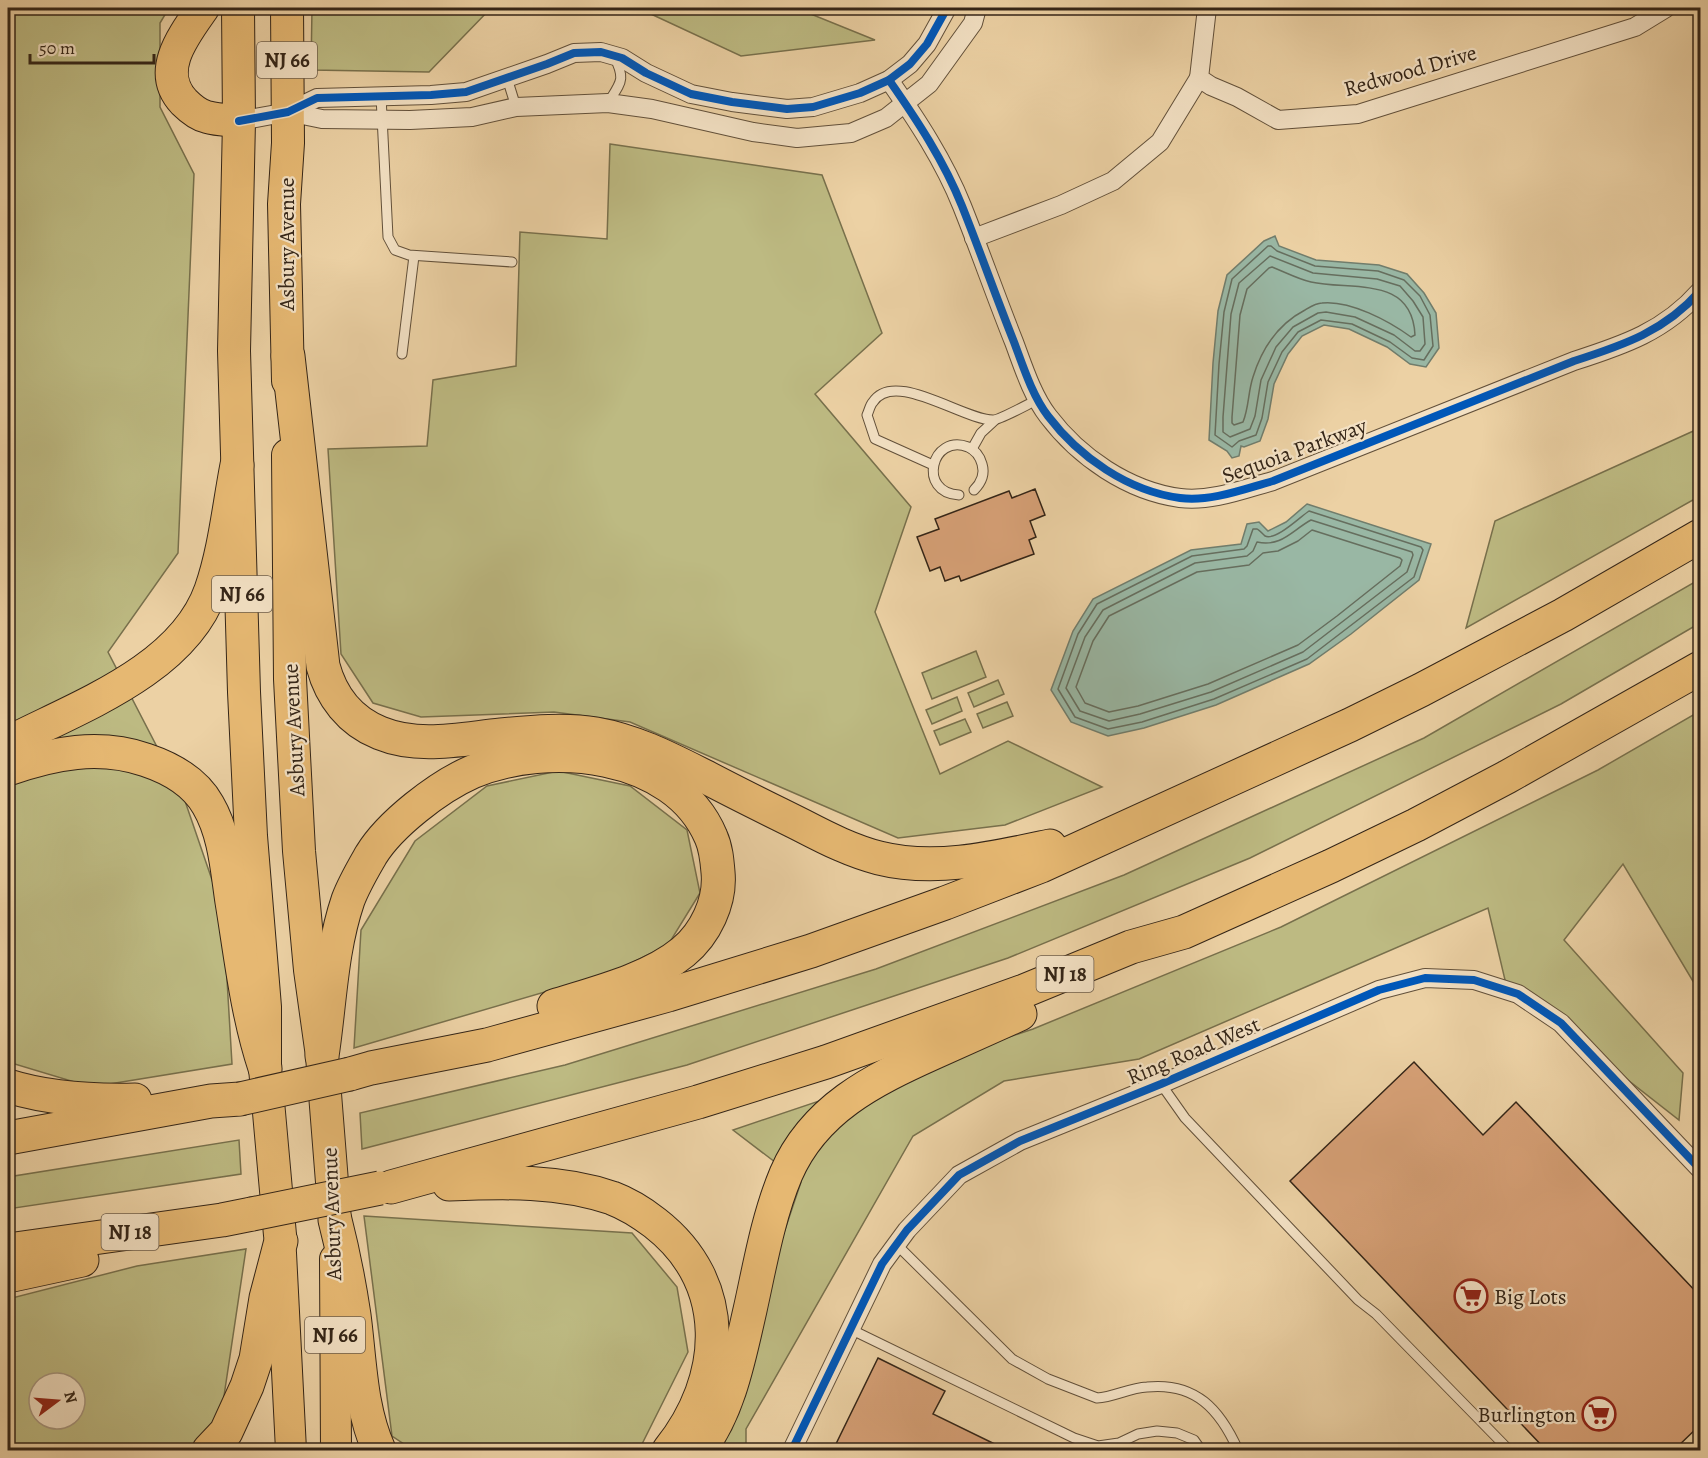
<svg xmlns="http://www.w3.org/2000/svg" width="1708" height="1458" font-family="Alegreya,serif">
<rect width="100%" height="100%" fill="#ecd1a4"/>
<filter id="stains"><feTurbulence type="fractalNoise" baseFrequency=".00333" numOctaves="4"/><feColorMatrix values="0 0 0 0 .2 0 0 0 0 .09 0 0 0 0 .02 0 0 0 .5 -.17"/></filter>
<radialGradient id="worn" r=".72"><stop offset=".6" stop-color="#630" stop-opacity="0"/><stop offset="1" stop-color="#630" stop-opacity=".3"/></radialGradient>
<g fill="#bdba82" stroke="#78704c" stroke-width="1.5" fill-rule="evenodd">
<path d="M8,8H169L160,23V107L194,174L178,553L108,652L185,801L223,912L232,1064L91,1087L8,1062Z"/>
<path d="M312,8H491L429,72L311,70Z"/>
<path d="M638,8H796L875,40L741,56Z"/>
<path d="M610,144L822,175L882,333L815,394L911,507L875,612L940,774L1008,741L1102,787L1005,825L898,838L630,722L554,712L421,717L373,703L341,654L328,449L427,446L433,380L516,366L520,232L607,239Z"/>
<path d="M1700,428V496L1466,628L1495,521Z"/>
<path d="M1700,579V623L1561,704L1250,858L1008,958L687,1065L362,1149L360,1113L565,1065L876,969L1124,875L1424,738Z"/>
<path d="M976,651L986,677L932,699L922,673Z"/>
<path d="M998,680L1004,694L974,707L968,693Z"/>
<path d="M957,697L962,711L932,724L926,710Z"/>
<path d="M1007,702L1013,716L983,728L977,714Z"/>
<path d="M1700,711V993L1623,864L1564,940L1683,1073L1679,1120L1518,994L1505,980L1488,908L1139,1059L1004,1081L913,1136L746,1429V1450H711L801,1182L733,1130L1033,1029L1281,927L1598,770Z"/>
<path d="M965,719L971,732L940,745L934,731Z"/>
<path d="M558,771L630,786L687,830L700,893L668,945L613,972L354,1048L361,930L415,841L487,786Z"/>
<path d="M239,1140L241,1174L8,1209V1177Z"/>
<path d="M364,1216L632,1233L677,1287L688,1352L639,1450H413L392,1436Z"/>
<path d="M246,1249L224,1396L227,1450H8V1299L137,1266ZM39,1383H75V1419H39Z"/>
</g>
<g fill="#99b7a4" stroke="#717d6c" stroke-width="1.5">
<path d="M1275,236L1279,246L1316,260L1379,265L1407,274L1424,293L1436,313L1439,348L1426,367L1410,364L1387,347L1349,329L1324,325L1302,336L1288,354L1274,384L1268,419L1260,441L1244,447L1241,446L1239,456L1232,458L1227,451L1209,440L1213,363L1218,311L1227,275L1264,241Z"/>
<path d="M1307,504L1431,544L1419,580L1351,634L1309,664L1216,705L1144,728L1108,736L1071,722L1051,690L1073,631L1093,599L1191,550L1241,544L1247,524L1259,522L1268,531L1286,522Z"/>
</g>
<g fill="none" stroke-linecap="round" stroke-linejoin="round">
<g stroke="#666e5e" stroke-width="1.5">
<path d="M1268,246H1271L1277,251L1315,266L1378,271L1404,280L1420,296L1430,315L1433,346L1424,360L1412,358L1390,342L1352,324L1321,320L1298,332L1282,352L1268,382L1262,418L1256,435L1239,441L1232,447L1215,435L1219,364L1224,312L1232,279Z"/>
<path d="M1270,256L1313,273L1377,279L1400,286L1413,301L1423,317L1425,344L1420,351H1415L1394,335L1355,317L1326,312L1318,313L1293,327L1276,347L1261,380L1255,416L1250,429L1230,437L1223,432V417L1231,314L1239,283Z"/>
<path d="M1272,267C1285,272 1298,279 1311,282C1352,291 1412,275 1415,335L1411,337C1389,321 1350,300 1322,303C1316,303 1310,307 1305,310C1278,324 1262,348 1253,377C1248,392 1249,407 1243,422L1234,425L1232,423V417L1240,315L1247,289L1269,268Z"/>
<path d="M1309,511L1421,547L1423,550L1414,577L1307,659L1214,699L1142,722L1108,729L1075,717L1058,689L1078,634L1097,604L1192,556L1244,549L1247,546L1253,529H1257C1258,529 1264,535 1265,536C1276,541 1300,517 1309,511Z"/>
<path d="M1311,520L1412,552L1413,555L1407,572L1303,652L1211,692L1140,714L1109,721L1080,711L1066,688L1085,637L1103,610L1195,563L1247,556L1253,551L1257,542C1282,547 1291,531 1311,520Z"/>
<path d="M1312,530L1400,558L1402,560L1400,566L1337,616L1298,645L1208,684L1138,706L1109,712L1085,703L1076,687L1093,641L1109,616L1197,572L1249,565L1263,553L1278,551L1298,541Z"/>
</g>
</g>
<g fill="#d6a076" stroke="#342517" stroke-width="1.5">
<path d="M1035,489L1045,515L1030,521L1036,537L1029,540L1034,554L961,581L959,576L945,581L940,567L930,571L917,537L939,529L935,519L1009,491L1012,498Z"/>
<path d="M1414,1062L1483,1135L1516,1102L1700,1296V1425L1674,1450H1546L1290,1181Z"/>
<path d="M878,1358L945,1391L933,1414L1007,1450H833Z"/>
</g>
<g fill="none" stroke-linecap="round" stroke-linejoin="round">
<g stroke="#62503a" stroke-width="11">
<g id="service">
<path d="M507,78L516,107"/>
<path d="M381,96L388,237L395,250L409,255L512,262"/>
<path d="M608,103C621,82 626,80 614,56"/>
<path d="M402,354L414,256"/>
<path d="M972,449L981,433L994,421"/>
<path d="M933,465L875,439L867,415C869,411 870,405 873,402C894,369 963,420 993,420C1000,420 1030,403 1039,399"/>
<path d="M959,495C917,493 931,433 968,447C975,450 980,457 982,464C985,474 981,483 974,490"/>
<path d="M1161,1084L1185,1118L1358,1300L1376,1314L1509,1450"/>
<path d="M895,1243L1012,1359L1048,1379L1097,1398C1114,1397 1129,1388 1147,1387C1196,1382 1220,1410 1238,1450"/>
<path d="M850,1329L1074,1438L1098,1446L1119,1443L1138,1434L1157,1431L1177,1433L1194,1440L1201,1450"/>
</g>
</g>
<g stroke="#62503a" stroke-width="20">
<g id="minor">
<path d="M1207,8L1199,78L1211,86L1237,97L1278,120L1358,114L1635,27L1666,8"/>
<path d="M889,80C917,120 944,161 962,206C980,251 996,297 1014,342C1023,366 1032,395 1048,416C1079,457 1128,491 1180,498C1211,502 1244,489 1273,481L1574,361C1624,345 1665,331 1700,291"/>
<path d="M288,112L322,119L410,120L472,117L516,107L608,103L652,109L753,132L797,138L851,133L886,118L929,84L973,23L977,8"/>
<path d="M239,121L288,112L317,98L431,95L466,92L547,64L574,53L601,52L622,58L646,73L691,94L732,102L787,109L813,107L860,93L889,80L910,64L927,44L947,8"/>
<path d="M974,238L1061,205L1113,181L1160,142L1199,78"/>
<path d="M792,1450L882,1264L907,1230L959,1175L1020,1141L1161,1084L1379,990L1425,978L1474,980L1518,994L1561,1023L1700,1169"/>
</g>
</g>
<g stroke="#342517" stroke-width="32">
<g id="primary">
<path d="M281,1253L291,1450"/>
<path d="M335,1259L336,1450"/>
</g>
</g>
<g stroke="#342517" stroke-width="34">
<g id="trunk">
<path d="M203,8C184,35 155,71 184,102C191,109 198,115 207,117C217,120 229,120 239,121"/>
<path d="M238,8L239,121L234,351L244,692L251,836L265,1007V1068L280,1235"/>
<path d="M287,8L288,143L284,204L288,381"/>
<path d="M288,455L290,679L299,851L310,970L322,1056L335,1220"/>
</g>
</g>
<g stroke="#342517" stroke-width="35">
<g id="motorway">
<path d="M288,356L323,666C331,696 350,721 380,733C419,749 461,739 501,735C532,732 566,729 596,734C636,741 670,759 706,777C738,794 771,810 803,826C828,839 852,851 879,858C935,872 994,858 1050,846"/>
<path d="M8,743C78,707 183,670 211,590C225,550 229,506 237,465"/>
<path d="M8,769C53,753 99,744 146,760C170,768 195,782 208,805C225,834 227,869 232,902C241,957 247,1014 265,1068"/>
<path d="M322,1056C330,1003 331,950 348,900C354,884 363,869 371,855C390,824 438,787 472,772C547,740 675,751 711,837C716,848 717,860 718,872C721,902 705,934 683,952C649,980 595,993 554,1006"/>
<path d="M350,1074L371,1068L487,1045L668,995L811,951L945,903L1041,866L1350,725L1421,690L1563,615L1700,536"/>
<path d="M8,1086C49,1099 92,1101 135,1100"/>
<path d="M8,1138L211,1101L240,1099"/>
<path d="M449,1184C504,1182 559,1180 612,1198C628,1204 642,1213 655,1223C732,1283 726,1379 669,1450"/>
<path d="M391,1187L698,1102L826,1062L1024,991L1131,947L1184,932L1331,866L1416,825L1507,777L1700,668"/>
<path d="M335,1220C343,1251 349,1282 354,1315C360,1360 360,1408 379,1450"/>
<path d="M8,1250L222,1220L252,1214"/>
<path d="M8,1276L82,1260"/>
<path d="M209,1450L226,1432L247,1386L256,1359L266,1298L281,1241"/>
<path d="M699,1450C729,1412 739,1358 750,1310C760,1265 768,1217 786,1174C814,1109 873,1080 933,1053C962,1040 991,1027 1020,1014"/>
</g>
</g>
<use href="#service" stroke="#f3e1c4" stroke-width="9"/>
<use href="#minor" stroke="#f3e1c4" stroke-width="18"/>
<use href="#primary" stroke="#e6b872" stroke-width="30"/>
<use href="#trunk" stroke="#e6b872" stroke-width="32"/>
<use href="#motorway" stroke="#e6b872" stroke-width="33"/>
<g stroke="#342517" stroke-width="35" stroke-linecap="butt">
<g id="motorway-bridge">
<path d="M240,1099L350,1074"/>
<path d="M252,1214L380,1188"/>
</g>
</g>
<use href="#motorway-bridge" stroke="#e6b872" stroke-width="33"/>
<g stroke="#f3e1c4" stroke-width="11">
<g id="cycleway">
<path d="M889,80C917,120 944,161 962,206C980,251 996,297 1014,342C1023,366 1032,395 1048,416C1079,457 1128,491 1180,498C1211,502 1244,489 1273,481L1574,361C1624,345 1665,331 1700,291"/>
<path d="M239,121L288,112L317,98L431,95L466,92L547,64L574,53L601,52L622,58L646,73L691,94L732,102L787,109L813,107L860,93L889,80L910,64L927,44L947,8"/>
<path d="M792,1450L882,1264L907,1230L959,1175L1020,1141L1161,1084L1379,990L1425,978L1474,980L1518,994L1561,1023L1700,1169"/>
</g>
</g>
<use href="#cycleway" stroke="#0057b8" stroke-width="8"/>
</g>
<defs>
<g id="supermarket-ring" transform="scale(1.725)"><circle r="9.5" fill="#f3e1c4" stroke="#8f2418" stroke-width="1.5"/><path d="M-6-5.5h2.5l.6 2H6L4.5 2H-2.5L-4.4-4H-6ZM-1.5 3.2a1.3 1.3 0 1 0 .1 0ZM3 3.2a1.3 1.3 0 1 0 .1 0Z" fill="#8f2418"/></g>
</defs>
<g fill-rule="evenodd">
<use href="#supermarket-ring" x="1471" y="1296"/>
<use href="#supermarket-ring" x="1599" y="1414"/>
</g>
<g text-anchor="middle" stroke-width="4.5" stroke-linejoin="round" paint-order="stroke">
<g fill="#f3e1c4" stroke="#6d5d4b" stroke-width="1.5">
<rect x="257" y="42" width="60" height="36" rx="4.5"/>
<rect x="212" y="576" width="60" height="36" rx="4.5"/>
<rect x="1036.5" y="956" width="57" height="36" rx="4.5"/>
<rect x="101.5" y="1214" width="57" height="36" rx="4.5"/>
<rect x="305" y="1317" width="60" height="36" rx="4.5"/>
</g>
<g font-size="21" font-weight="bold" fill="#342517">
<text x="287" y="67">NJ 66</text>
<text x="242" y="601">NJ 66</text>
<text x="1065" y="981">NJ 18</text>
<text x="130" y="1239">NJ 18</text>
<text x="335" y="1342">NJ 66</text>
</g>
<g font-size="22" fill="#342517" stroke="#f3e1c4">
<text transform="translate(1410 70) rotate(-16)" y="8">Redwood Drive</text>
<text transform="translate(286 244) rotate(-90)" y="8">Asbury Avenue</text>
<text transform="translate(1294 450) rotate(-20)" y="8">Sequoia Parkway</text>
<text transform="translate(293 730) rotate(-93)" y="8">Asbury Avenue</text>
<text transform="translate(1193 1050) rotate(-23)" y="8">Ring Road West</text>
<text transform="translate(331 1214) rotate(-92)" y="8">Asbury Avenue</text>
</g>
<g font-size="22" fill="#342517" stroke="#f3e1c4" text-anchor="start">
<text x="1494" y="1304">Big Lots</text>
<text x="1576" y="1422" text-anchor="end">Burlington</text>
</g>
</g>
<rect width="1708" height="1458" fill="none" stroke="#ecd1a4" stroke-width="30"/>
<rect x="9" y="9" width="1690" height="1440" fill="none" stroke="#342517" stroke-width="3"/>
<rect x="15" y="15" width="1678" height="1428" fill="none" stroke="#342517" stroke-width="1.5"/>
<g transform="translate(57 1401) rotate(74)"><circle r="28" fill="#f3e1c4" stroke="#a7967f" stroke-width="1.5"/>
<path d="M0-4.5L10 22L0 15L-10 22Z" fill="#8f2418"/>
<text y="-9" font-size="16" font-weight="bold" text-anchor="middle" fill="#342517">N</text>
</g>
<path d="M30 54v9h124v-9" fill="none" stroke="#342517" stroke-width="3"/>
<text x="39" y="54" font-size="18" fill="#342517" stroke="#f3e1c4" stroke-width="4.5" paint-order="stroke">50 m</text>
<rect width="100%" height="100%" filter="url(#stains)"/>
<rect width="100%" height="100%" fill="url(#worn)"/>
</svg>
